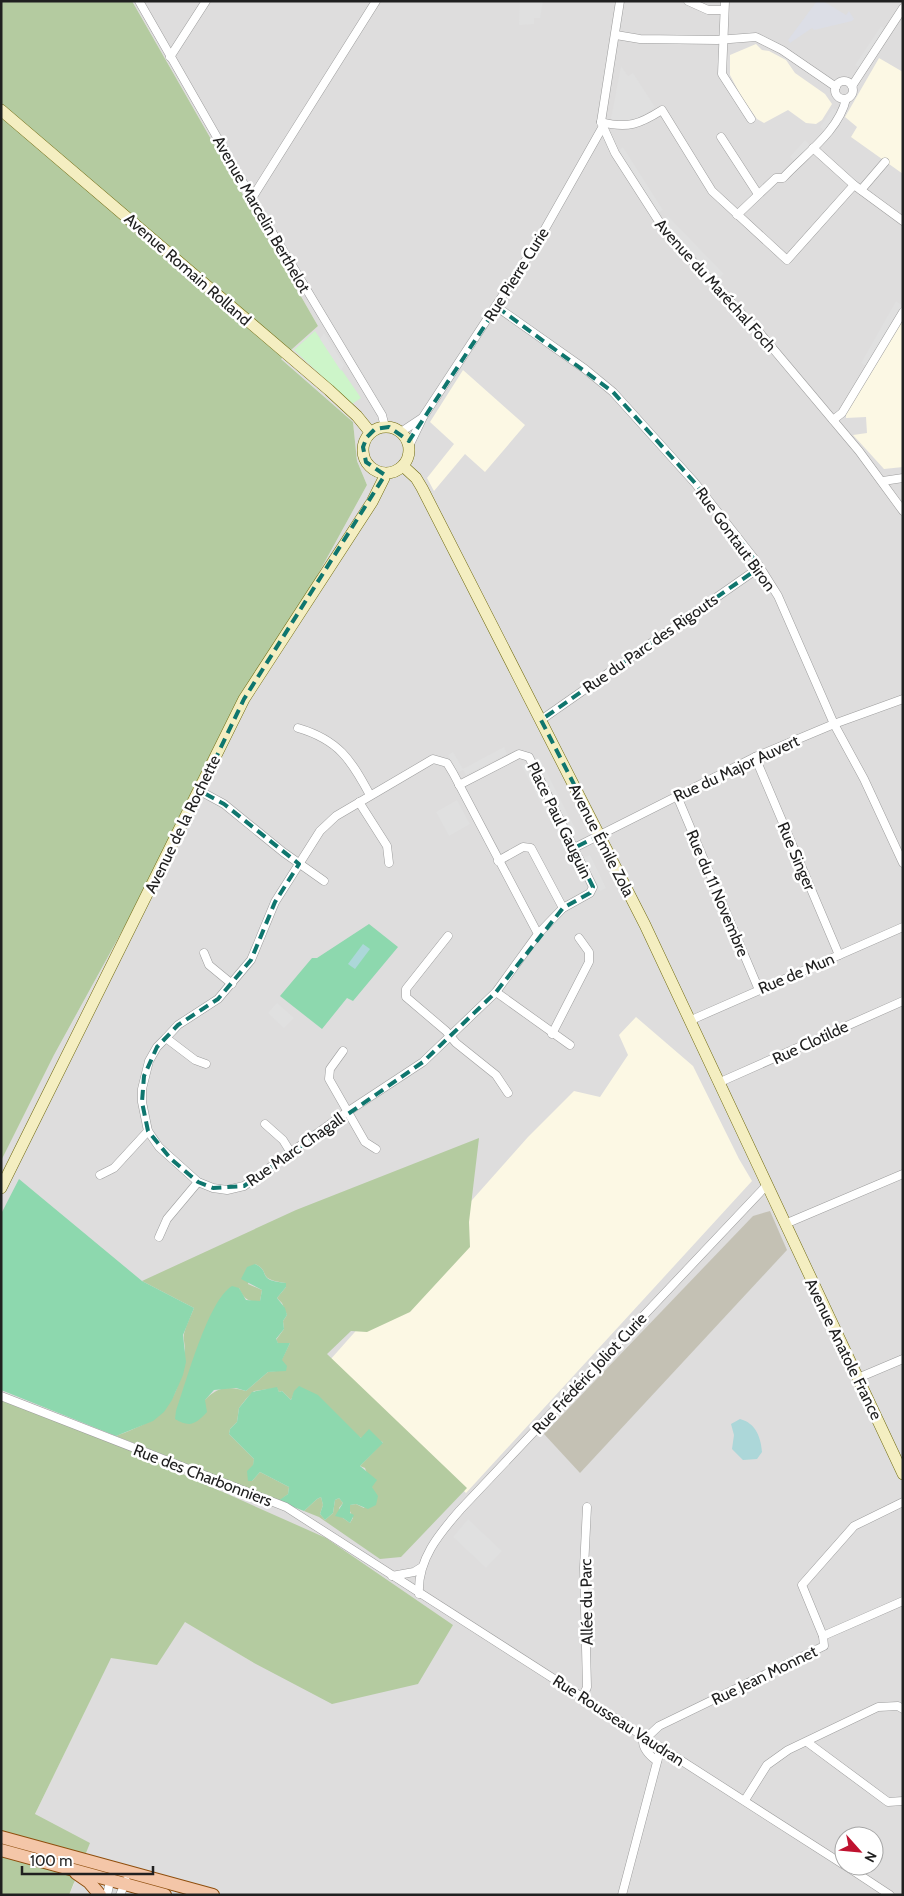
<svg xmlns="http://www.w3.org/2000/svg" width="904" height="1896" font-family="Cabin,sans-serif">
<rect width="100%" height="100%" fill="#f0ece8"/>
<path fill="#dedddd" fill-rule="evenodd" d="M132,1H903V1895H69L74,1884L35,1814L111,1657L157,1664L185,1621L254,1663L1,1393V1161L54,1055L367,485L357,461L353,422L281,359L318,326ZM844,1836H874V1866H844Z"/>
<g fill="#fcf8e4">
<path d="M756,44L762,50L769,51L786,60L795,73L825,94L832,104L822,120L816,124L806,123L788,110L764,123L757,119L742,98L730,75V55Z"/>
<path d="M879,58L903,72V174L851,137L857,127L845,117Z"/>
<path d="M903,319V467L884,469L853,435L867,433L866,417L846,418V413Z"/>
<path d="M463,370L525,425L485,472L465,454L434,491L427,478L454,444L430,422Z"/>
<path d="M636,1017L693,1066L739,1159L752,1181L466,1493L330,1360L528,1137L574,1091L600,1097L628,1055L619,1035Z"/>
</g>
<path fill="#c4c1b4" d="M770,1211L787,1250L580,1473L544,1434L753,1216Z"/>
<g fill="#b4cba0" fill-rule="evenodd">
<path d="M1,1H132L318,326L281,359L353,422L357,461L367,485L54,1055L1,1161Z"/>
<path d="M479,1138L469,1222L470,1247L410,1312L367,1332L351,1331L327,1354L467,1488L401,1557L380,1559L319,1517L116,1436C166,1418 179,1403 185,1349C185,1344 183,1339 184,1334C186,1325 191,1316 194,1308L142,1281L296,1210ZM255,1264C272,1272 255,1279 286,1283V1287L277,1298L282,1303L287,1315L283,1321L284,1329L276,1340L278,1343H290L276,1371L268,1372L246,1391C228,1386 218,1386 205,1400L239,1288C243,1298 249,1303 260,1301L262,1290L248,1284ZM277,1388L279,1392L282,1391L291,1400L294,1393L361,1438L383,1442L360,1466L365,1468L374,1493L364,1508L356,1504L350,1505L349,1509L353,1518L350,1523L343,1518L339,1508L343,1503L339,1498L335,1500L333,1513L325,1520L320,1514L323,1505L321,1497L317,1499L304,1511L279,1501L288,1494L289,1487L260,1472L252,1481L254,1459L229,1434L230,1429L237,1422L239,1408L246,1399L254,1391Z"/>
<path d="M1,1393L326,1538L453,1625L418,1684L332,1704L254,1663L185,1622L157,1665L111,1658L35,1814L90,1843L69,1895H1Z"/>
</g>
<path fill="#cdf5c9" d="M315,331L361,398L352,404L294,350Z"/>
<g fill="#8dd8ae">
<path d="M369,924L398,947L353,1001L347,998L322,1029L280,996L312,958H317Z"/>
<path d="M19,1179L142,1281L194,1308L183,1335L186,1362L183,1375L172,1400L164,1412L153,1421L116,1436L1,1390V1214Z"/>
<path d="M255,1264C272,1272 255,1280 286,1283V1287L277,1298L285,1308L287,1315L283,1321L284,1329L276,1339L278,1343H290L282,1360L287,1366L286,1371L268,1372L246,1391L236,1388L214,1390L205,1400L207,1412C196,1424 190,1428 175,1419L176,1411C186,1383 208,1300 232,1286L239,1288L246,1300L260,1301L262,1290L241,1279L247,1267Z"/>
<path d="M299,1386L318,1395L361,1438L369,1429L383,1443L360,1466L377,1480L372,1487L378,1496L376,1505L368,1509L356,1504L350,1505V1513L354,1515L350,1523L343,1518L335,1516L343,1503L339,1498L335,1500L333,1513L325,1520L320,1514L323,1505L321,1497L317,1499L304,1511L278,1501L288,1494L289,1487L260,1472L252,1481H248L247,1471L253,1465L254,1459L229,1434L230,1429L237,1422L239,1408L252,1392L277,1387L279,1392L282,1391L291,1400L294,1391Z"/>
</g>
<g fill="#e0e0e0">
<path d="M520,1H543L540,18H534V24L519,25Z"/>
<path d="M881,26L885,29L859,68L855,65Z"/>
<path d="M621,66L628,76L633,73L655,107L637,120L628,122L611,119Z"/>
<path d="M833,108L838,111L825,131L820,127Z"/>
<path d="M805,140L810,145L795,161L790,157Z"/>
<path d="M623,147L663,210L656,214L618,151Z"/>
<path d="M668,216L724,274L717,280L670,232L662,221Z"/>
<path d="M896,301L903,306L867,367L861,363Z"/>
<path d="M324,333L344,365L341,371L320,339Z"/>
<path d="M504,747L507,754L466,775L463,770L457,773L448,755L453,752L463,769Z"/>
<path d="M539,757L576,830L571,833L533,760Z"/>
<path d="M525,762L554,819L550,821L521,765Z"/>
<path d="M457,800L470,824L449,836L436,812Z"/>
<path d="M590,855L606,888L600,891L584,858Z"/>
<path d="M277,1003L294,1018L284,1028L268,1013Z"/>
<path d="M468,1519L502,1551L486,1568L453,1537Z"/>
</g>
<path fill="#dcdee6" d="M817,1H823L846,15L849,11L854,19L852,21L814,30L812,28L790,43L788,40Z"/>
<g fill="#acd7d9">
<path d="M363,944L370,949L355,969L348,964Z"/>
<path d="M740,1419C756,1423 761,1438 762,1452L757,1459L743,1460L732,1449L734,1435L731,1424Z"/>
</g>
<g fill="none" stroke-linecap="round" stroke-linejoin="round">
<g stroke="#9d9d9d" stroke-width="9">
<g id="minor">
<path d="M139,1L257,207L382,415L385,427"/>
<path d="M620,1L601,122L615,153L667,234L759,332L859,451L903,511"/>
<path d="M688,1L708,10H724"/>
<path d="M725,1L722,74L751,119"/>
<path d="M616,35L640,39L717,40L756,37L782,50L836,87"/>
<path d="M170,57L206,1"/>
<circle cx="844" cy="90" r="9"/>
<path d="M852,86L903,8"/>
<path d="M601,122C628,129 640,124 662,110L712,191L787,260L854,185"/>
<path d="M721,137L758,194"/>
<path d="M813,148L854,185L903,221"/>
<path d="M861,190L885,162"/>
<path d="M252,198L376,1"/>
<path d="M737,215L776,178H783C804,155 839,131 846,99"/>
<path d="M497,307L585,369L613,392L695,483L756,561L778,596L834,724L864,779L903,863"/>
<path d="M833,420L842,413L903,312"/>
<path d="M401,432L422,418"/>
<path d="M409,446L423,417L537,243L602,128"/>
<path d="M883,481L903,478"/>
<path d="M541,720L760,567"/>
<path d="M298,728C339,740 351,760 370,795"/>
<path d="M755,757L839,955"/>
<path d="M433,759L447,763L453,773L538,934L496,992L423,1062L347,1112L244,1186L227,1190L213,1188L198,1182L159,1147L148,1131L142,1102V1089L149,1061L157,1047L166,1038L178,1025L218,999L251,960L275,902L320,831L336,816Z"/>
<path d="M459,785L519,754L529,757L593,887L590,893L563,908L538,934"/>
<path d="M200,791L224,804L283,852L324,881"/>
<path d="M677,796L759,990"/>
<path d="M359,802L387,846L389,863"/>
<path d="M574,848L755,757L834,724L903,699"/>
<path d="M498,861L523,847L531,848L563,908"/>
<path d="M448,936L406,989V997L446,1031L456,1043L496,1075L508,1093"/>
<path d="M204,953L209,965L232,984"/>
<path d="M496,992L570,1045"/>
<path d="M689,1021L903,927"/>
<path d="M552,1034L589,962V952L579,938"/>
<path d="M166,1038L195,1060L206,1064"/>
<path d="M343,1051L330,1069L329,1079L365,1142L376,1149"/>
<path d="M718,1083L903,1001"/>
<path d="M265,1124L283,1140L291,1153"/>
<path d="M100,1175L114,1168L148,1131"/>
<path d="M785,1224L903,1174"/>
<path d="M159,1237L167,1219L198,1182"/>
<path d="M858,1378L903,1359"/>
<path d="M1,1396L286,1507L844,1865"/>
<path d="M392,1576L414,1572L422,1567"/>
<path d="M419,1594C417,1560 439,1534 460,1510L766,1186"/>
<path d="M823,1636L802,1585L854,1526L903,1502"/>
<path d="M583,1697L587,1687L584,1568L587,1507"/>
<path d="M807,1742L888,1802L903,1801"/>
<path d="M657,1761C650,1756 643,1750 643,1741L659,1726L824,1646L823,1636L903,1601"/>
<path d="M745,1800L767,1765L788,1750L878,1707L898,1706L903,1709"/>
<path d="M846,1866L890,1895"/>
<path d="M107,1895L111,1877"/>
<path d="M120,1895L126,1881"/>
<path d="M622,1895L661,1747"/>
</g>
</g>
<g stroke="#706a0f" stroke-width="12">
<g id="secondary">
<path d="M1,110L329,390L357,416L370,432"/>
<circle cx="386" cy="450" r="23"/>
<path d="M403,466L416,478L422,488L645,925L903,1474"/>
<path d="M1,1188L244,699L372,502L384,478V473"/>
</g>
</g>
<g stroke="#8f4e0d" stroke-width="14">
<g id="primary">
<path d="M1,1837L213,1895"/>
<path d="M1,1850L165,1895"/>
<path d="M76,1873L89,1882L100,1895"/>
</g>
</g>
<use href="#minor" stroke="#fff" stroke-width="8"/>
<use href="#secondary" stroke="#f4eec1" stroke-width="11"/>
<use href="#primary" stroke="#f4c6a8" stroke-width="12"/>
</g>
<path fill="none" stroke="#0f766e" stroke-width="4" stroke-dasharray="10 6" stroke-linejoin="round" d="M497,307L613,392L695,483L760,567L541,720L600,835L574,848L593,887L590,893L563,908L496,992L423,1062L244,1186L213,1188L198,1182L171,1159L148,1131L142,1102L144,1076L157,1047L178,1025L218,999L251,960L275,902L299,864L224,804L200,791L244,699L385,475L366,462L363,447L367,437L375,429L389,427L409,441Z"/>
<g text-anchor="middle" stroke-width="5" stroke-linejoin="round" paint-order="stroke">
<g font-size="16" fill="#202020" stroke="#fff">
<text transform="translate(262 214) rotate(60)" y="6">Avenue Marcelin Berthelot</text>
<text transform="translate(188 269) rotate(41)" y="6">Avenue Romain Rolland</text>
<text transform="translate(516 274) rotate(-58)" y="6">Rue Pierre Curie</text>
<text transform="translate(716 285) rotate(48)" y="6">Avenue du Maréchal Foch</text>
<text transform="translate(736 539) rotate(54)" y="6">Rue Gontaut Biron</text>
<text transform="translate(650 643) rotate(-35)" y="6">Rue du Parc des Rigouts</text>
<text transform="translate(736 768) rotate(-25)" y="6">Rue du Major Auvert</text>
<text transform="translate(560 820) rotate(64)" y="6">Place Paul Gauguin</text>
<text transform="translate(182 824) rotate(-64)" y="6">Avenue de la Rochette</text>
<text transform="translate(602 840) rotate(63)" y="6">Avenue Émile Zola</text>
<text transform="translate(797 856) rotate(67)" y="6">Rue Singer</text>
<text transform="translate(718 893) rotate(67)" y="6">Rue du 11 Novembre</text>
<text transform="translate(796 973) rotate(-23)" y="6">Rue de Mun</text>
<text transform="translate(810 1042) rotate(-25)" y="6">Rue Clotilde</text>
<text transform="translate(295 1149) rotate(-35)" y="6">Rue Marc Chagall</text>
<text transform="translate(844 1349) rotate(64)" y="6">Avenue Anatole France</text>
<text transform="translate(589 1373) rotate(-47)" y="6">Rue Frédéric Joliot Curie</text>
<text transform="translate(203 1475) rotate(21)" y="6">Rue des Charbonniers</text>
<text transform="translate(586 1602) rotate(-91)" y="6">Allée du Parc</text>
<text transform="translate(764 1675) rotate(-26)" y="6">Rue Jean Monnet</text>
<text transform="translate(619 1720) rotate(33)" y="6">Rue Rousseau Vaudran</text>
</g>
</g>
<rect width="904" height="1896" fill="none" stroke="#202020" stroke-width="5"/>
<g transform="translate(859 1851) rotate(117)"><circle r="24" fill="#ffffff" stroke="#a6a6a6"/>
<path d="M0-4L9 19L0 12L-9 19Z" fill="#bf122f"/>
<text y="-8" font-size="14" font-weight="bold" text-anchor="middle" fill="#202020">N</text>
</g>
<path d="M22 1866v8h131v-8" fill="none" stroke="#202020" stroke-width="2.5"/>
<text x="30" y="1866" font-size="15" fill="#202020" stroke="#ffffff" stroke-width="4" paint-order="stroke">100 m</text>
</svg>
